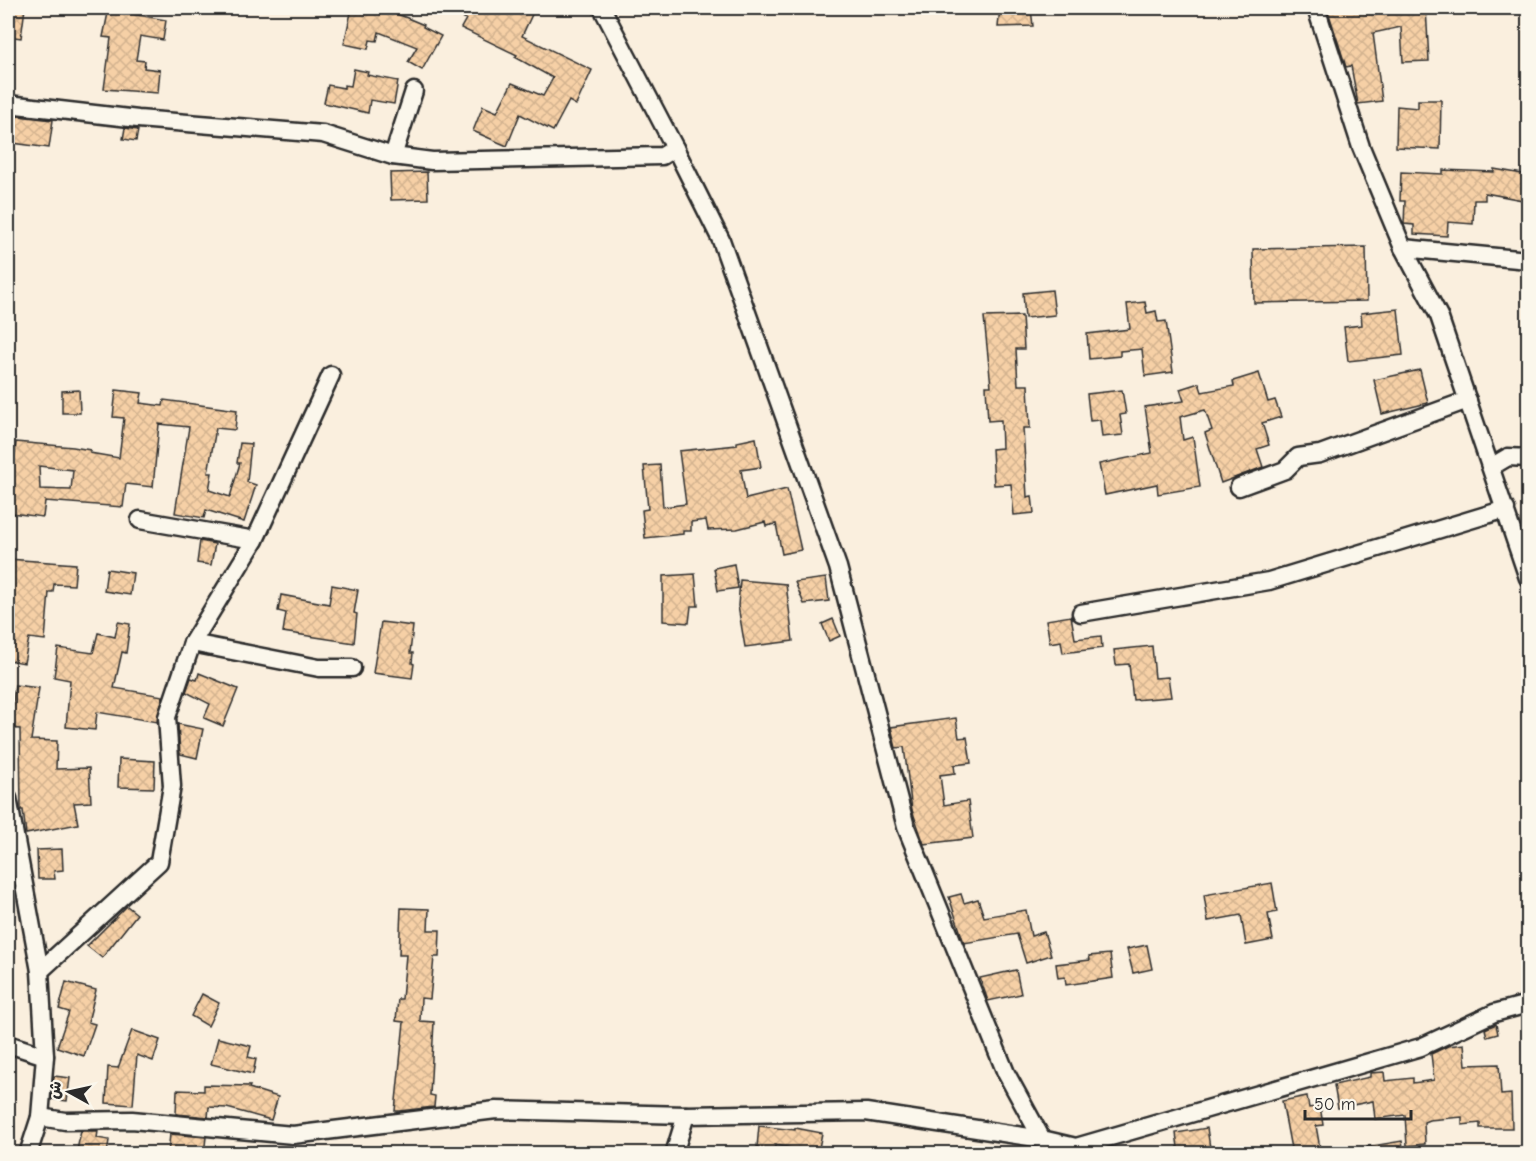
<svg xmlns="http://www.w3.org/2000/svg" width="1536" height="1161" font-family="'Comic Neue','Playpen Sans Arabic',sans-serif">
<defs>
<pattern id="building-cross-hatch" width="8" height="8" patternUnits="userSpaceOnUse" patternTransform="scale(1.5)"><rect width="8" height="8" fill="#f6d0a6"/><path d="M0 0l8 8M0 8l8-8" fill="none" stroke="#d3b38f"/></pattern>
</defs>
<rect width="100%" height="100%" fill="#faefde"/>
<filter id="ink" filterUnits="userSpaceOnUse"><feTurbulence type="fractalNoise" baseFrequency=".0167" numOctaves="2"/><feDisplacementMap in="SourceGraphic" scale="12" xChannelSelector="R" yChannelSelector="G"/><feConvolveMatrix kernelMatrix="1 2 1 2 8 2 1 2 1" color-interpolation-filters="sRGB"/></filter>
<g filter="url(#ink)">
<g fill="url(#building-cross-hatch)" stroke="#2b2b2b" stroke-width="1.5" fill-rule="evenodd">
<path d="M8,8H25L21,38L8,36Z"/>
<path d="M109,8H127L126,13L166,20L163,40L140,36L136,60L145,61L144,68L160,70L158,93L104,89L111,38L103,37Z"/>
<path d="M352,8H389L388,10L424,25L423,27L441,36L422,70L408,62L417,47L379,32L377,41L370,40L368,49L344,44Z"/>
<path d="M446,8H535L522,36L592,70L576,105L569,101L553,131L520,114L507,146L473,131L483,106L497,112L512,83L543,96L553,78L515,57L517,55L461,28L466,19Z"/>
<path d="M1000,8H1017L1018,11L1031,9L1033,26L998,27Z"/>
<path d="M1327,8H1426L1429,61L1403,62L1401,27L1373,33L1382,101L1358,104L1351,66L1346,67Z"/>
<path d="M354,69L368,72L367,75L398,81L394,104L370,100L368,113L324,103L328,85L344,88V85L351,86Z"/>
<path d="M1418,100H1441L1440,149L1396,147L1397,106L1418,108Z"/>
<path d="M17,116L53,120L49,148L13,143Z"/>
<path d="M125,128L138,130L136,141L123,139Z"/>
<path d="M1494,169L1528,175V201L1485,193V200H1474L1473,224L1448,222L1447,236L1414,234V225L1404,224L1405,201H1400L1401,172L1443,174V170L1494,172Z"/>
<path d="M427,172L428,199L391,200L390,173Z"/>
<path d="M1366,247L1367,301L1254,303L1253,249Z"/>
<path d="M1052,290L1055,315L1025,318L1023,293Z"/>
<path d="M1145,302L1147,313L1156,311L1158,322L1166,321L1173,372L1145,376L1142,349L1120,351V356L1089,359L1087,334L1130,329L1127,304Z"/>
<path d="M1398,309L1403,355L1348,361L1344,327L1362,325L1361,313Z"/>
<path d="M1022,316L1024,349H1016L1018,385H1028L1030,428H1023L1027,497L1032,496L1034,513L1014,515L1011,484L994,485L992,449L1002,448L1001,420L988,421L986,386H991L984,317Z"/>
<path d="M1420,370L1428,403L1382,414L1374,380Z"/>
<path d="M1259,373L1268,402L1275,400L1281,417L1262,423L1269,445L1257,449L1263,467L1221,483L1205,433L1212,430L1205,410L1180,417L1183,440L1193,437L1200,487L1158,494L1157,484L1105,495L1099,464L1152,453L1145,407L1184,401L1180,389L1199,383L1202,392L1234,386L1233,381Z"/>
<path d="M79,390L80,413H62V391Z"/>
<path d="M116,390L142,393L140,403L163,406L164,400L237,410L235,430L216,428L208,473H212L209,490L230,497L240,463H237L240,443L251,444L247,482L256,485L244,522L206,510L204,518L175,513L189,427L159,424L153,487L126,484L123,507L45,501L43,517L11,513L13,491L9,492L8,469H13L16,442L73,447L90,450V453L119,458L124,418L113,417ZM39,466L73,470L71,490L40,489Z"/>
<path d="M1122,390L1126,414L1120,415L1123,435L1102,437L1100,420L1090,421L1087,394Z"/>
<path d="M756,438L761,467L741,470L746,499L787,489L801,550L782,554L776,524L766,526L765,522L737,529L708,530L706,520L691,522V531H683V534L645,538L642,510L648,509L644,466L660,465L663,507L686,504L679,451L737,445V442Z"/>
<path d="M200,541L215,544L211,565L197,563Z"/>
<path d="M8,559L76,564L74,585L54,584L53,592H49L45,640L29,638L24,663L8,660Z"/>
<path d="M734,564L738,588L718,591L714,568Z"/>
<path d="M107,569L133,573L130,595L104,591Z"/>
<path d="M695,574L698,606H691L689,623L663,621V576Z"/>
<path d="M826,578L829,601L804,604L795,582Z"/>
<path d="M740,580L786,584L793,641L745,647L738,606Z"/>
<path d="M332,585L358,590L354,613L357,614L354,643L283,632L286,613L278,611L281,595L329,604Z"/>
<path d="M1071,616L1075,639L1101,636L1102,648L1063,653L1061,641L1050,643L1046,620Z"/>
<path d="M833,619L840,636L829,641L822,624Z"/>
<path d="M118,622L130,624L126,653L122,652L114,688L163,696L157,722L97,712L95,730L66,727L70,680L54,677L58,648L93,653L98,633L115,637Z"/>
<path d="M381,622L413,626L410,653H413L412,663L414,664L412,678L373,673Z"/>
<path d="M1152,646L1155,678L1168,677L1171,697L1133,700L1129,664L1116,665L1114,650Z"/>
<path d="M199,673L238,689L223,726L204,718L210,704L186,692L191,678L197,680Z"/>
<path d="M15,685L39,688L31,740L57,741L56,769L89,768L91,802L74,803L78,824L26,834L23,810H21L20,729L8,728V710L12,711Z"/>
<path d="M956,718L959,738L967,737L971,763L954,765L955,773L940,775L944,805L968,801L973,838L924,844L912,810L904,747L896,748L891,727Z"/>
<path d="M178,724L203,729L197,758L180,754Z"/>
<path d="M119,759L155,761L154,788L118,787Z"/>
<path d="M62,849L63,870L54,871L55,879H38L37,850Z"/>
<path d="M1272,883L1277,912L1268,914L1273,940L1246,945L1241,915L1208,921L1204,895Z"/>
<path d="M961,894L964,903L978,899L984,917L1026,910L1031,936L1044,932L1051,955L1026,963L1017,934L964,943L949,897Z"/>
<path d="M127,906L137,914L102,958L87,946Z"/>
<path d="M401,908L429,909L428,930H440L439,957H434L430,999L421,998L420,1021L434,1022L430,1095L435,1096L434,1107L399,1111H395L404,1022L396,1021L398,999H402L406,955H399Z"/>
<path d="M1147,945L1152,969L1133,973L1127,949Z"/>
<path d="M1110,954L1113,978L1066,985L1065,977L1058,978L1056,964L1090,960L1089,956Z"/>
<path d="M1016,970L1021,994L988,1001L980,978Z"/>
<path d="M66,982L96,990L88,1022L95,1024L84,1056L57,1047L69,1012L59,1009Z"/>
<path d="M202,994L219,1003L208,1026L191,1016Z"/>
<path d="M1496,1024L1498,1034L1487,1037L1485,1029Z"/>
<path d="M132,1030L160,1040L153,1061L137,1055L133,1105L106,1103L108,1067L118,1068Z"/>
<path d="M218,1038L251,1046L248,1057L256,1059L253,1074L211,1064Z"/>
<path d="M1464,1044L1466,1065L1499,1064L1501,1095L1511,1094L1512,1128H1480V1123L1462,1125V1117L1429,1120L1424,1122L1425,1144L1407,1146L1405,1115L1375,1119L1373,1101L1338,1108L1334,1085L1370,1077V1073L1384,1072L1385,1081L1413,1078V1083L1434,1080L1431,1054L1448,1046Z"/>
<path d="M54,1076L70,1078L67,1101L52,1099Z"/>
<path d="M204,1085L250,1086L249,1088L278,1097L271,1120L227,1108L209,1107L208,1117L176,1114L177,1090L204,1091Z"/>
<path d="M1307,1096L1309,1108L1320,1106L1323,1125L1316,1126L1321,1154H1292L1282,1101Z"/>
<path d="M759,1126L795,1130V1128L822,1133L818,1153L775,1145V1149L757,1147Z"/>
<path d="M1207,1128L1211,1154H1179L1176,1133Z"/>
<path d="M81,1131H98L97,1138L109,1140L107,1154L77,1150Z"/>
<path d="M170,1134L206,1137L204,1154H168Z"/>
<path d="M1402,1141L1404,1154H1367V1147Z"/>
</g>
<g fill="none" stroke-linecap="round" stroke-linejoin="round">
<g stroke="#2b2b2b" stroke-width="21">
<g id="minor">
<path d="M1316,8L1361,147L1403,248L1439,316L1528,578"/>
<path d="M8,104L138,119L323,134L393,156L432,161L662,156L675,148L602,8"/>
<path d="M675,148L721,240L838,567L906,827L1006,1073L1042,1139L1076,1147L1421,1047L1494,1013L1528,1004"/>
<path d="M393,156L414,91"/>
<path d="M1403,248L1528,260"/>
<path d="M1491,467L1508,457L1528,458"/>
<path d="M1239,487L1285,470L1298,457L1320,454L1468,400"/>
<path d="M140,520L255,540"/>
<path d="M1081,613L1269,581L1506,509"/>
<path d="M192,643L319,668H352"/>
<path d="M8,798L40,971L45,1056L40,1117L28,1154"/>
<path d="M40,971L159,862L172,786L167,717L192,643L255,540L331,375"/>
<path d="M8,1044L45,1056"/>
<path d="M40,1117L65,1121L132,1120L293,1135L496,1110L686,1115L866,1112L1042,1139"/>
<path d="M674,1154L686,1115"/>
</g>
</g>
<use href="#minor" stroke="#fbf7ec" stroke-width="16"/>
</g>
</g>
<rect width="1536" height="1161" fill="none" stroke="#fbf7ec" stroke-width="30"/>
<rect x="15" y="15" width="1506" height="1131" fill="none" stroke="#2b2b2b" stroke-width="2" filter="url(#ink)"/>
<g transform="translate(69 1092) rotate(278)" stroke="#fbf7ec" stroke-width="4.5" paint-order="stroke">
<path d="M0-4.5L10 22L0 15L-10 22Z" fill="#2b2b2b"/>
<text y="-9" font-size="16" font-weight="bold" text-anchor="middle" fill="#2b2b2b">ش</text>
</g>
<path d="M1305 1110v9h106v-9" fill="none" stroke="#2b2b2b" stroke-width="3"/>
<text x="1314" y="1110" font-size="18" fill="#2b2b2b" stroke="#fbf7ec" stroke-width="4.5" paint-order="stroke">50 m</text>
</svg>
